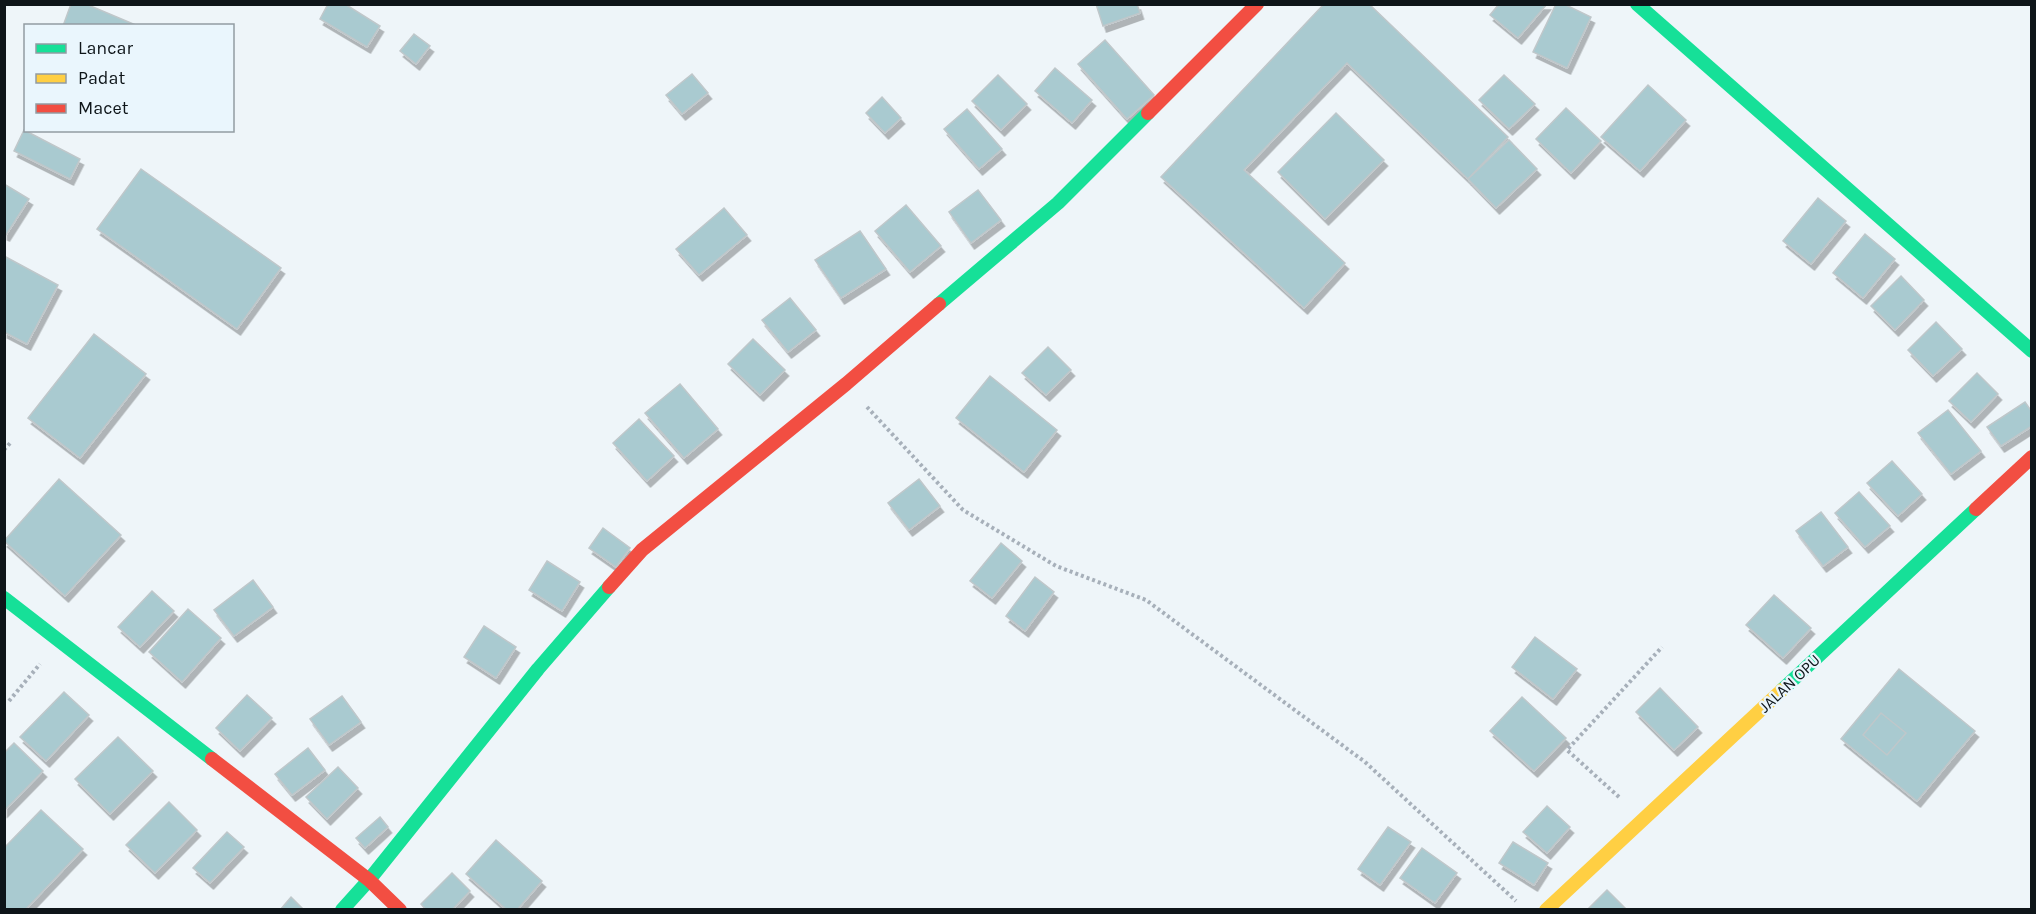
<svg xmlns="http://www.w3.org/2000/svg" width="2036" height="914" font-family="Karla,sans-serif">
<defs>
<filter id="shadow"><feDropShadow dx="3.5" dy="6" stdDeviation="0" flood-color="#0004"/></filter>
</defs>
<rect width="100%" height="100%" fill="#eef5f9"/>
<g fill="#a9cad0" stroke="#bfc7ca" stroke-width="1.5" filter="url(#shadow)">
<path d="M71,4H86L138,26H63Z"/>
<path d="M328,4H345L380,26L367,47L320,19Z"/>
<path d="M1096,4H1137L1140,13L1103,26Z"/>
<path d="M1324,4H1369L1508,137L1468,179L1347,63L1244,170L1345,263L1304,308L1161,177Z"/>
<path d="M1499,4H1547L1518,38L1490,15Z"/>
<path d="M1556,4H1564L1591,17L1567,68L1533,52Z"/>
<path d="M414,34L430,46L416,64L400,51Z"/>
<path d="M1105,40L1154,95L1127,119L1078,64Z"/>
<path d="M1055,68L1092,100L1072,123L1035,91Z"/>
<path d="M692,74L708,93L682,114L666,95Z"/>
<path d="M998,75L1027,104L1001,130L972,101Z"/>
<path d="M1504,75L1535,104L1509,129L1479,100Z"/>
<path d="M1648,85L1686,120L1640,171L1601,137Z"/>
<path d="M882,97L901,118L885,133L866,113Z"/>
<path d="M1566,108L1601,141L1571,173L1536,139Z"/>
<path d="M967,109L1002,149L979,169L944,129Z"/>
<path d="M1336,113L1384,160L1325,219L1278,172Z"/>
<path d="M24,130L80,159L70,179L14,151Z"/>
<path d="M1509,140L1537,169L1496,208L1468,179Z"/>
<path d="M141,169L281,268L237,329L97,229Z"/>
<path d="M4,184L29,199L6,235L4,234Z"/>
<path d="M978,190L1001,220L971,243L949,212Z"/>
<path d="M1818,198L1846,221L1811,264L1783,241Z"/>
<path d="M906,205L941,246L910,272L875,231Z"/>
<path d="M724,208L747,235L699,275L676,249Z"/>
<path d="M860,231L886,269L841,298L815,260Z"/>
<path d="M1865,234L1895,259L1863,298L1833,273Z"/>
<path d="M4,256L58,285L27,344L4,332Z"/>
<path d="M1901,276L1924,300L1895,330L1871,306Z"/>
<path d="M790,298L816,330L788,352L762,320Z"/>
<path d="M1936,322L1962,349L1933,376L1908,350Z"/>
<path d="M94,334L146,374L80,458L28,418Z"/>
<path d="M753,339L785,370L760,395L728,364Z"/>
<path d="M1048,347L1071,370L1046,395L1022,373Z"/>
<path d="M1977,373L1998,394L1971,422L1949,401Z"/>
<path d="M990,376L1057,430L1024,472L956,418Z"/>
<path d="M680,384L718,429L684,458L645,413Z"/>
<path d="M2025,402L2032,412V426L2001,446L1987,427Z"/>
<path d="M1948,410L1981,451L1951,474L1918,433Z"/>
<path d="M639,419L674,456L647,481L613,443Z"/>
<path d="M1892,461L1922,494L1898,516L1867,483Z"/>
<path d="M59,479L121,535L65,596L4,541Z"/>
<path d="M919,479L940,506L909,530L888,503Z"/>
<path d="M1859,492L1890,526L1865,547L1835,513Z"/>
<path d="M1821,512L1848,547L1823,566L1796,531Z"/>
<path d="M603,528L630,548L616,567L589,548Z"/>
<path d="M1001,543L1022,561L992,598L970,581Z"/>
<path d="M547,561L580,582L562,611L529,590Z"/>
<path d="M1035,577L1054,592L1025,631L1006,616Z"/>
<path d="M253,580L273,607L234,636L214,610Z"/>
<path d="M152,591L174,611L140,647L118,627Z"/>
<path d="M1774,595L1811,628L1783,658L1746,625Z"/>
<path d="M188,609L221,638L182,682L149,652Z"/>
<path d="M484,626L516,647L496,678L464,657Z"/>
<path d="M1535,637L1577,669L1553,699L1512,667Z"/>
<path d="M1899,669L1975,731L1917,801L1841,739Z"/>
<path d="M1660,688L1698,727L1674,750L1636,712Z"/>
<path d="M64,692L89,715L46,761L20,737Z"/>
<path d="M247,695L272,718L240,751L216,728Z"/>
<path d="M342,696L361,722L329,745L310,719Z"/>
<path d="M1522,697L1566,738L1534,771L1490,731Z"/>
<path d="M1881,713L1906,733L1887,755L1863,735Z"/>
<path d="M118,737L153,771L110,814L75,779Z"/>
<path d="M14,743L43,771L4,811V753Z"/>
<path d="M308,748L325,770L292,795L275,774Z"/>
<path d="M338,767L358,788L327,819L306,797Z"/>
<path d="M169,802L197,830L155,873L126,845Z"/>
<path d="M1547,806L1570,827L1547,853L1523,832Z"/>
<path d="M41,810L83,849L25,910H4V848Z"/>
<path d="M380,817L388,827L365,848L356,838Z"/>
<path d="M1388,827L1411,842L1380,885L1358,869Z"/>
<path d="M227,832L244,847L210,883L193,868Z"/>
<path d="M496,840L542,881L517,910H507L466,874Z"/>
<path d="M1513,842L1548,863L1534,885L1499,863Z"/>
<path d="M1422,848L1457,873L1435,903L1400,878Z"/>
<path d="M452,873L470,891L452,910H426L421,904Z"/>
<path d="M1607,890L1627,910H1587Z"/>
<path d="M291,897L304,910H280Z"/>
</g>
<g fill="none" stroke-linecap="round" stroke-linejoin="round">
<g stroke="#a7b0ba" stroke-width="4" stroke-dasharray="3 3" stroke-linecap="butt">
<path d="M867,407L963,510L1056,566L1146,600L1365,762L1516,901"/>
<path d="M4,450L12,441"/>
<path d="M9,701L40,664"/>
<path d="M1619,797L1567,750L1662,647"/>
</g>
<g stroke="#16e098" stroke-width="14">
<path d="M1637,4L2032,351"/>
<path d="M939,304L1058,203L1148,113"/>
<path d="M4,598L212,759"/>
<path d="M1782,690L1976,509"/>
<path d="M342,910L369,880L538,669L609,587"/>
</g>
<path stroke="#ffcf43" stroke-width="14" d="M1546,910L1782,690"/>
<g stroke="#f24e42" stroke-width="14">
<path d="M1148,113L1257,4"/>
<path d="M1976,509L2032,457"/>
<path d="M609,587L642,550L846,384L939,304"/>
<path d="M212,759L369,880L400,910"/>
</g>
</g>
<g text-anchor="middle" stroke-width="4.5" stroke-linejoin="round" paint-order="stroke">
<g font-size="16" fill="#0e1519" stroke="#eaf6fd">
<text transform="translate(1789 683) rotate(-43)" y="6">JALAN OPU</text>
</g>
</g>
<rect width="2036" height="914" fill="none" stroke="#0e1519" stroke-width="12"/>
<rect x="24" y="24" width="210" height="108" fill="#eaf6fd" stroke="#929ca2" stroke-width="1.5"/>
<rect x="36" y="44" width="30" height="9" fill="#16e098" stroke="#929ca2" stroke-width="1.5"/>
<text x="78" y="54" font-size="18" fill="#0e1519">Lancar</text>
<rect x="36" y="74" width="30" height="9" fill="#ffcf43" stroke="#929ca2" stroke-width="1.5"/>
<text x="78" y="84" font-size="18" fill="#0e1519">Padat</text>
<rect x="36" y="104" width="30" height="9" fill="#f24e42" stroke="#929ca2" stroke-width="1.5"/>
<text x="78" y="114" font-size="18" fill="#0e1519">Macet</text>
</svg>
